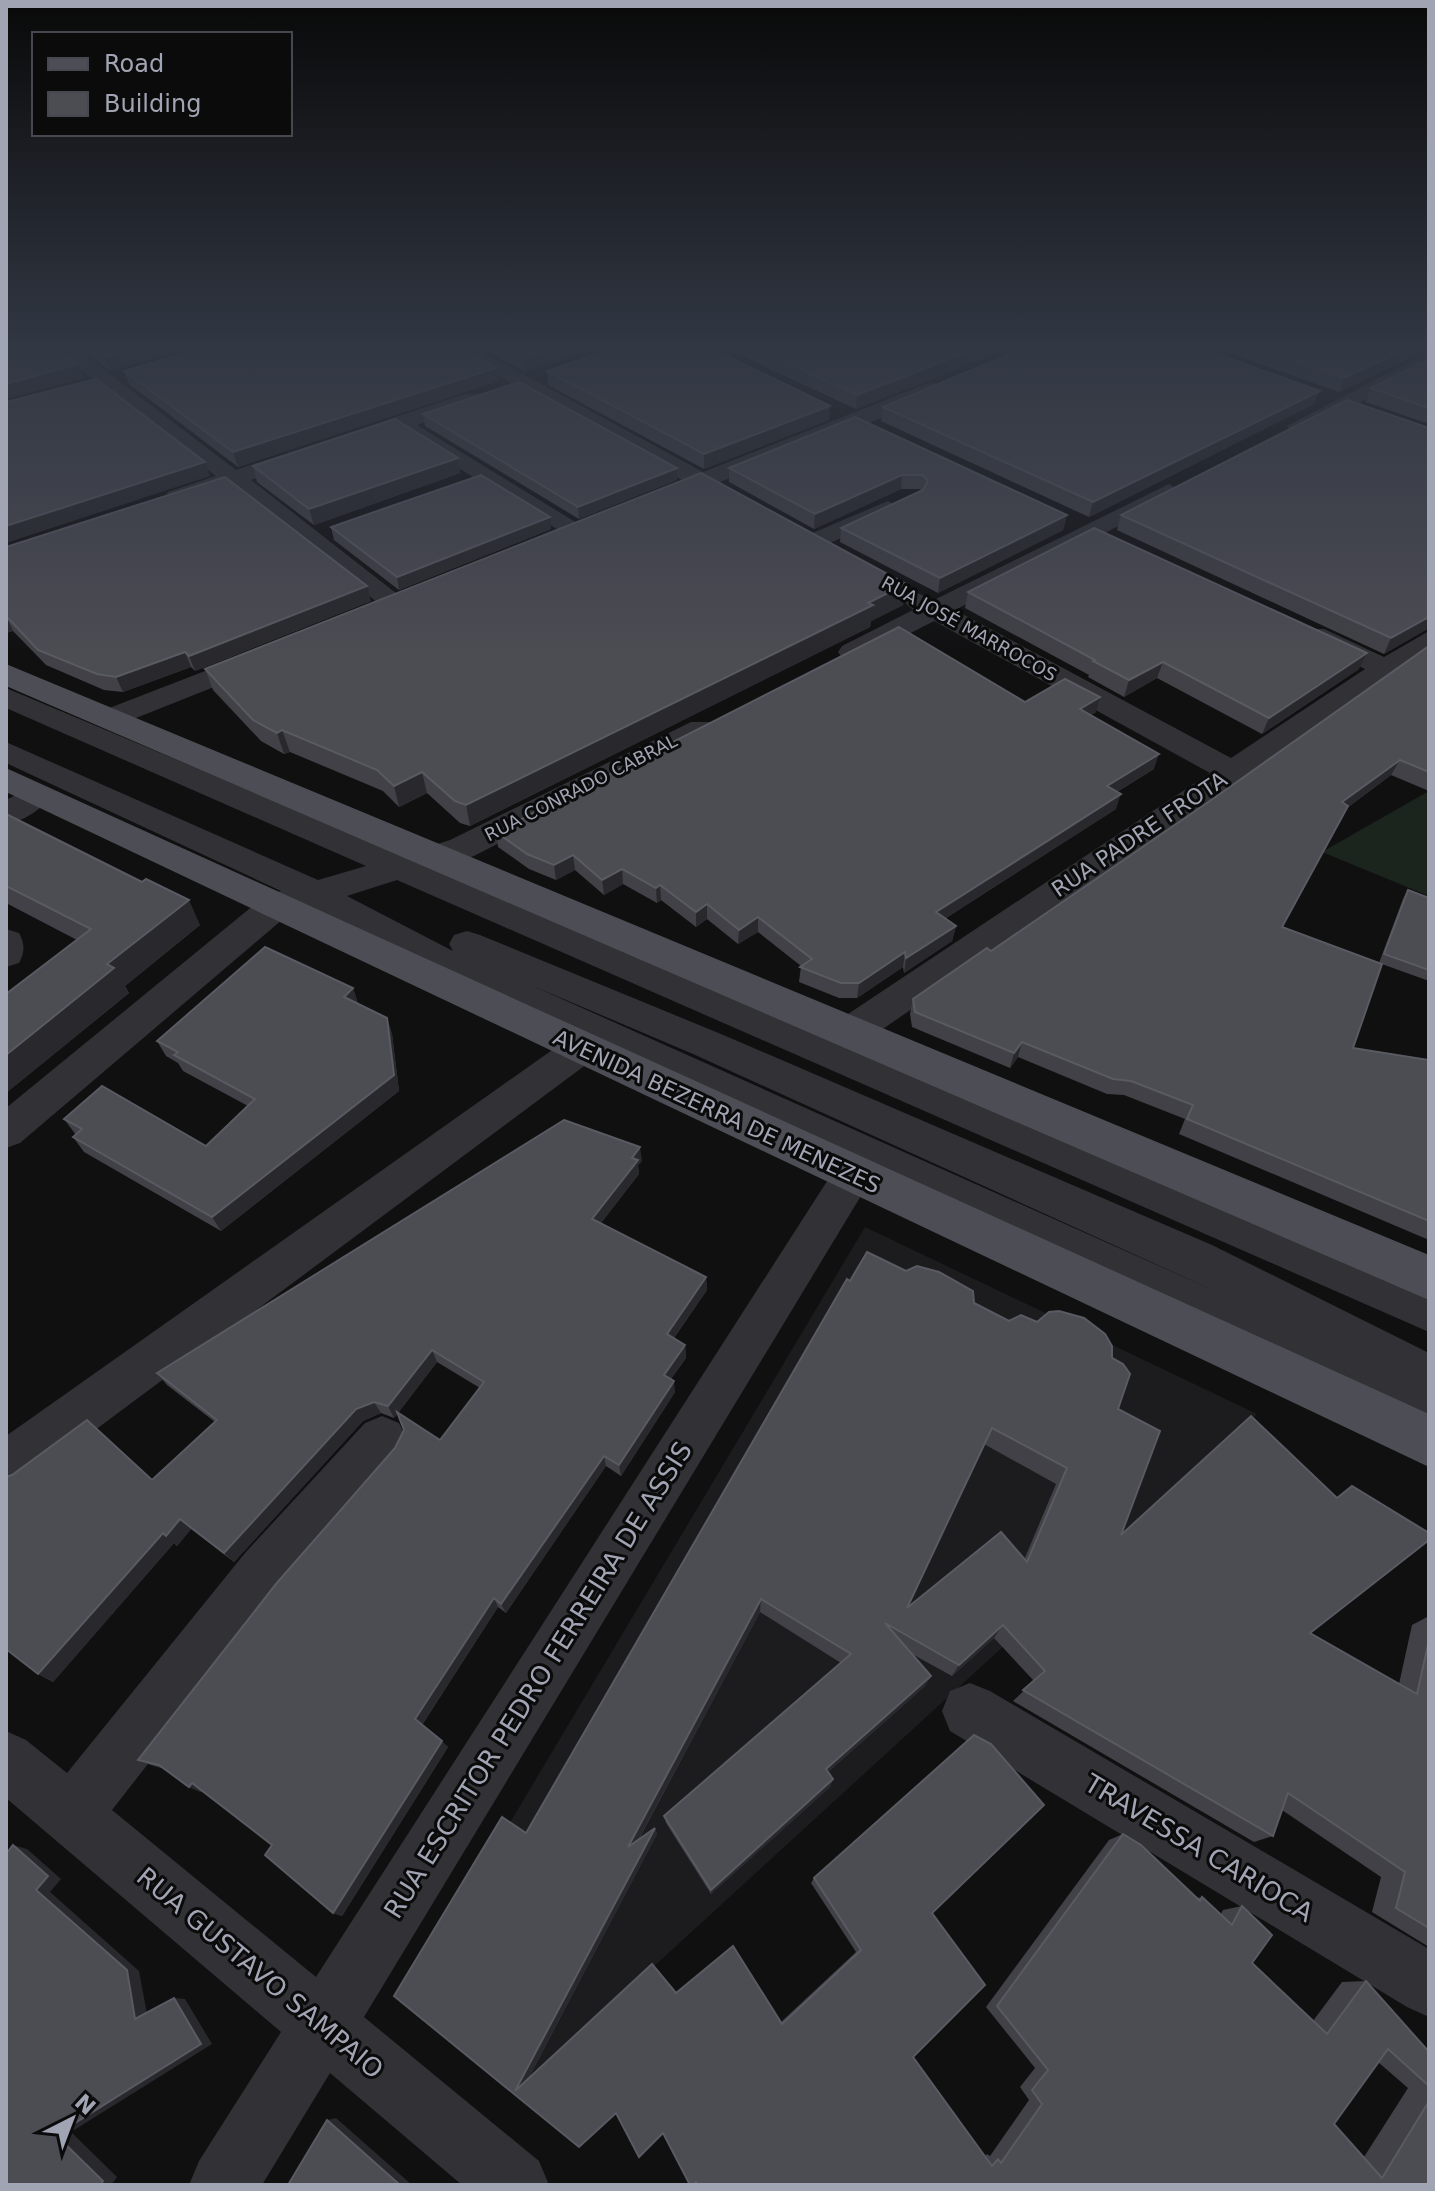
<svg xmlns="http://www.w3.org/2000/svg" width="1435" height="2191" font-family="'DejaVu Sans',sans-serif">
<rect width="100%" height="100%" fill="#101011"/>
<path fill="#1c1c1e" d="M865,1227L1257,1414L520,2089L406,1997Z"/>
<path fill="#1c241e" d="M1429,791V896L1322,852Z"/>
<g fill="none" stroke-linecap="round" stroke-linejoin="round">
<g fill="#313136" fill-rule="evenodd">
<path d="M50,346H73L236,470L465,394H481L484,399L481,404L417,425L590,531L577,539L568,536L399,431L251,480L410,604L407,610H387L230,487L177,504L168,502L165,497L168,492L216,476Z"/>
<path d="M446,346H471L703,472L926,384L934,383L945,389L942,394L720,482L731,491L727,496L719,498L700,490L659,505L647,498L650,493L682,480Z"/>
<path d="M1429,352V366L1306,431H1290L1287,426Z"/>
<path d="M1169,484L1181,491L1177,496L955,610L1231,758L1365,669L1304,641L1300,635L1304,629H1324L1384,657L1429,631V652L864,1042L853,1045L1429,1290V1332L397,880L347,896L453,951L449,944L454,935L467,931L480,935L721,1034L1212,1245L1429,1353V1433L873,1176L364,2017L539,2161L549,2185H462L330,2073L262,2185H189L199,2161L281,2032L6,1798V1731L26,1740L67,1773L245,1553L365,1423L382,1416L399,1423L407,1440L399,1457L283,1591L112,1810L316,1977L840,1161L600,1049L595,1058L24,1483L6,1490V1436L572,1036L392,953L312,907L289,914L20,1143L6,1148V1108L265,896L281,891L6,763V742L318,880L366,866L6,708V688L403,855L450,840L691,722H713L717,728L713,734L474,856L435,868L834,1037L831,1032L836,1022L1210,773L934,621L862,658H842L838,652L842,646L913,610L902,600L905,594L915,592L934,600ZM533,986L693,1054L1215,1291Z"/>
<path d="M888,501L900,508L897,513L821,547L812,550L799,542L803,537Z"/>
<path d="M259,650L269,653L273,659L269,665L121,724H99L95,718L99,712Z"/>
<path d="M37,784L48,787L53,794C43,809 23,821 6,825V800Z"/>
<path d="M6,929L19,933C25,944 25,952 19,963L6,967Z"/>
<path d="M970,1683L990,1691L1429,1949V2017L1407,2007L950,1731L942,1711L950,1691Z"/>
</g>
<g fill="#4d4e55" fill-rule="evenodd">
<path d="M6,664L1429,1255V1300L6,686Z"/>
<path d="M6,768L1429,1414V1467L6,792Z"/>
</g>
</g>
<g fill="#414147" fill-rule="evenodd">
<path d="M78,346H196L110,371Z"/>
<path d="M478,346H603L525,372Z"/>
<path d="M721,346H1014L856,409Z"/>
<path d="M1210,346H1429V349L1339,392Z"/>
<path d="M1429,359V424L1366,402L1371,388Z"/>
<path d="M496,368L498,381L238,467L129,384L124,371Z"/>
<path d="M547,371L829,420L704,469L548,385Z"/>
<path d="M1314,404L1089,517L881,421L883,407Z"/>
<path d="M423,414L677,480L579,519L425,426Z"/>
<path d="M855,417L1067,515L1063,530L938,593L840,542L841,528L922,491L920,489H901L814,529L729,482V468Z"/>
<path d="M1429,428V628L1384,654L1117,530L1121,515Z"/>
<path d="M458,458L460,473L314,525L257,482L253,466Z"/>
<path d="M331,527L551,529L399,590L334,540Z"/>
<path d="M6,547L371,601L195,671L191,667L123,692L104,690L46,665L13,631L6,633Z"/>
<path d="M906,584L903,605L871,621L870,627L470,826L460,823L427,793L399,807L383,791L290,752L284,754L261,741L213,690L205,669Z"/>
<path d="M968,592L1359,669L1262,734L1157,678L1124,697L1088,677L1089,675L965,608Z"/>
<path d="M1429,646V791L1391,775L1347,808L1282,927L1353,1048L1429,1060V1240L1179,1134L1185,1119L1124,1095L1107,1094L1018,1057L1010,1068L912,1027L910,1014L913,999L991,951L1217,796Z"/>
<path d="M1025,702L1096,712L1091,715L1154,769L1117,792L1116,809L946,918L956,926L952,941L904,973L903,967L857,998H839L799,982L801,966L758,932L738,944L707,919L696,927L661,900L657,903L623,884L604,895L575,870L556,880L529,869L498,847L496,832Z"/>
<path d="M6,814L200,925L125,986L129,993L6,1093V994L77,940L6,903Z"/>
<path d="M1408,890L1429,898V981L1379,963L1403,899Z"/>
<path d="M353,988L358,1004L387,1018L392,1034L399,1091L221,1231L84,1152L73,1137L76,1135L64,1119L206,1146L248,1106L183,1071L178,1063L166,1056L157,1041Z"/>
<path d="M642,1161L638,1165L639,1174L601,1223L706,1277L707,1290L674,1338L685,1345L686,1358L671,1379L675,1392L621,1476L606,1466L506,1613L498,1607L422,1725L448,1747L342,1916L333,1913L272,1845L202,1791L201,1792L189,1787L165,1769L151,1765L138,1760L395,1448L404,1430L397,1414L394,1418L381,1413L363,1421L234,1562L191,1529L177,1546L174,1543L53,1682L38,1674L152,1480L215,1422L167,1385L157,1373ZM437,1362L480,1388L440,1440L398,1413Z"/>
<path d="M850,1281L974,1303L1009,1321L1112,1358L1118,1409L1121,1535L1310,1633L1399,1684L1412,1625L1429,1616V1947L1372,1912L1381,1877L1282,1810L1273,1836L1254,1842L1013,1701L1034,1681L994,1638L952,1676L912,1654L931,1676L924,1687L828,1772L833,1779L830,1787L711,1894L666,1823L664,1816L841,1663L760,1612L639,1839L655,1828L657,1834L528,2079L677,1992L781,2022L856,1952L811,1883L814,1878L932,1913L913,2057L985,2156L987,2154L990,2156L1029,2100L1020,2087L1035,2068L986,2007L1109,1840L1123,1834L1197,1898L1202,1897L1221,1914L1223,1910L1242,1906L1252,1963L1313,2021L1342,1982L1366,1981L1427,2050L1429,2046V2185H698L663,2133L616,2113L579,2147L394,1996L526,1833ZM984,1444L1056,1484L1024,1560L908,1608ZM1378,2062L1408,2088L1364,2157L1334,2124Z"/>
</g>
<g fill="#29292d">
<path d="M144,346H196L110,371L105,357Z"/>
<path d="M561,346H603L525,372L524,358Z"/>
<path d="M983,346H1014L856,409L857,395Z"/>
<path d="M1413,346H1429V349L1339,392L1344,378Z"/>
<path d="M78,364L84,378L6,399V384Z"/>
<path d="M496,368L498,381L238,467L233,452Z"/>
<path d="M1320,391L1314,404L1089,517L1093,502Z"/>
<path d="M830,406L829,420L704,469V454Z"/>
<path d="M458,458L460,473L314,525L309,509Z"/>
<path d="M205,462L210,476L6,543V526Z"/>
<path d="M677,468V480L579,519L578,507Z"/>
<path d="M902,475L901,489L814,529L815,514Z"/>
<path d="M1067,515L1063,530L938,593L940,578Z"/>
<path d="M550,517L551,529L399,590L397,577Z"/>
<path d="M906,584L903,605L871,621L870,627L470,826L466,805Z"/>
<path d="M367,586L371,601L195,671L189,656Z"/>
<path d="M6,616L13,631L6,633Z"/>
<path d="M1429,617V628L1384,654L1391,638Z"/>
<path d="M185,652L191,667L123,692L116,677Z"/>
<path d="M1367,653L1359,669L1262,734L1269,718Z"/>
<path d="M1163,662L1157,678L1124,697L1129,680Z"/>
<path d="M1100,697L1096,712L1075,724L1080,709Z"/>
<path d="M282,730L290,752L284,754L277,733Z"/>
<path d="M1159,754L1154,769L1102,801L1107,786Z"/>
<path d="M1400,760L1391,775L1347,808L1342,802Z"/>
<path d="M422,772L427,793L399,807L394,786Z"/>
<path d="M1121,794L1116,809L933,926L936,912Z"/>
<path d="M573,855L575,870L556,880L554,865Z"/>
<path d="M622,869L623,884L604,895L602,880Z"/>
<path d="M660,885L661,900L657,903L656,888Z"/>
<path d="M189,900L200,925L125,986L129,993L6,1093V1055L107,964Z"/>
<path d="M707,904V919L696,927V912Z"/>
<path d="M758,917V932L738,944L739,930Z"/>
<path d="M956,926L952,941L904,973L906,958Z"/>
<path d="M905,952L903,967L857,998L859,983Z"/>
<path d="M353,988L358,1004L344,997Z"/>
<path d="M387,1018L392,1034L399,1091L221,1231L212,1217Z"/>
<path d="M1022,1042L1018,1057L1010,1068L1014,1053Z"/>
<path d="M640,1147L642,1161L638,1165L639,1174L594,1232L592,1219Z"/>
<path d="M706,1277L707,1290L668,1346L667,1334Z"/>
<path d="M685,1345L686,1358L665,1387L664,1375Z"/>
<path d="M432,1350L437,1362L394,1418L388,1406Z"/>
<path d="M674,1381L675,1392L621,1476L619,1465Z"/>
<path d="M374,1402L381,1413L363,1421L234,1562L224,1553L356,1409Z"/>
<path d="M604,1456L606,1466L506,1613L501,1604Z"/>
<path d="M180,1519L191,1529L177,1546L174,1543L53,1682L38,1674L163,1533Z"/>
<path d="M494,1598L498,1607L421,1726L415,1719Z"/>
<path d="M761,1599L760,1612L631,1853L628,1847Z"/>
<path d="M1003,1625L994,1638L952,1676L959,1665Z"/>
<path d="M931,1676L924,1687L822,1777L826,1769Z"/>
<path d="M442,1741L448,1747L342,1916L333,1913Z"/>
<path d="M833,1779L830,1787L711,1894V1890Z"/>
<path d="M192,1783L204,1788L201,1792L189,1787Z"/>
<path d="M655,1828L657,1834L523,2088L515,2091Z"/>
<path d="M13,1845L27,1849L61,1879L50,1892L139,1971L148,2019H135L36,1890Z"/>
<path d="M174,1998L185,1999L212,2044L71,2132L117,2177L111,2185H100L56,2135Z"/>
<path d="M336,2118L412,2185H400L327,2120Z"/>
</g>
<g fill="#4c4c53" stroke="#595a62" stroke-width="2" fill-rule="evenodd">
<path d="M6,346H56L78,364L6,384Z"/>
<path d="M90,346H144L105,357Z"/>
<path d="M211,346H460L496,368L233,452L124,371Z"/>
<path d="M501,346H561L524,358Z"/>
<path d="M621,346H707L830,406L704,454L547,371Z"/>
<path d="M750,346H983L857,395Z"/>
<path d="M1029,346H1195L1320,391L1093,502L883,407Z"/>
<path d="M1252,346H1413L1344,378Z"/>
<path d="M1429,359V408L1371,388Z"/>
<path d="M96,379L205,462L6,526V402Z"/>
<path d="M519,382L677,468L578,507L423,414Z"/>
<path d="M1347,400L1429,428V617L1391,638L1121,515Z"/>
<path d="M855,417L1067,515L940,578L841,528L923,490L928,481L922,475H902L815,514L729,468Z"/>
<path d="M395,419L458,458L309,509L253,466Z"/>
<path d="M701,473L906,584L868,603L873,605L466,805L455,801L422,772L394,786L377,770L282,730L277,733L253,720L205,669Z"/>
<path d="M481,475L550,517L397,577L331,527Z"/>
<path d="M225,477L367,586L189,656L185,652L116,677L97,674L38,650L6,616V547Z"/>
<path d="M1094,528L1367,653L1269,718L1163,662L1129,680L1093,661L1095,660L968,592Z"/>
<path d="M899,627L1025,702L1065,679L1100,697L1080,709L1159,754L1107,786L1121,794L936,912L956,926L906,958L905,952L859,983H841L800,967L812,959L758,917L739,930L707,904L696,912L660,885L656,888L622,869L602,880L573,855L554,865L527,854L496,832Z"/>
<path d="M1429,646V772L1400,760L1342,802L1348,806L1282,927L1382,964L1353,1048L1429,1060V1221L1187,1119L1193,1105L1131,1081L1113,1079L1022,1042L1014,1053L915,1012L913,999L987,948L991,951L1217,796Z"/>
<path d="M6,814L142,882L146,879L189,900L107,964L114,968L6,1055V994L91,929L6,886Z"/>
<path d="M1408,890L1429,898V970L1384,954Z"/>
<path d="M265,947L353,988L344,997L387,1018L394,1075L212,1217L73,1137L82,1129L64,1119L102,1086L206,1146L255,1099L174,1055L178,1052L157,1041Z"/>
<path d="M564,1120L640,1147L632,1158L638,1160L592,1219L706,1277L667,1334L685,1345L664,1375L674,1381L619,1465L604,1456L501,1604L494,1598L415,1719L442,1741L333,1913L265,1855L272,1845L192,1783L189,1787L159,1765L138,1760L276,1584L395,1448L404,1430L397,1412L440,1440L484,1382L432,1350L388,1406L374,1402L356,1409L224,1553L180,1519L166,1536L163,1533L38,1674L6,1649V1477L12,1475L87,1420L152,1480L217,1420L157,1373Z"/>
<path d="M867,1252L906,1271L917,1266L939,1272L973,1291L974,1303L1009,1321L1021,1315L1037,1322L1049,1312L1059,1311L1084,1318L1105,1334L1112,1346V1358L1123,1364L1130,1374L1118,1409L1160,1431L1121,1535L1251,1416L1337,1498L1352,1486L1429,1533V1540L1310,1633L1417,1694L1429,1640V1928L1396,1908L1405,1872L1288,1793L1273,1836L1023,1690L1045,1671L1003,1625L959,1665L885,1623L931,1676L826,1769L833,1779L711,1890L664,1816L851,1654L761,1599L628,1847L655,1828L515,2091L652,1964L676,1993L733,1946L782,2024L861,1950L814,1878L974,1735L991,1744L1044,1805L932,1913L985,1985L913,2057L992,2166L998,2159L1001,2163L1042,2104L1032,2090L1048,2070L997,2006L1123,1834L1141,1845L1200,1901L1202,1897L1232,1925L1242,1906L1272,1935L1252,1963L1327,2034L1366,1981L1429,2052V2086L1388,2049L1334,2124L1382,2178L1429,2101V2185H698L696,2182L693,2185H690L663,2133L639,2157L616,2113L579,2147L394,1996L502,1817L526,1833L847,1279L850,1281ZM992,1428L1067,1468L1027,1562L1001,1532L907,1608Z"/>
<path d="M13,1845L48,1876L36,1890L127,1970L135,2019L174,1998L201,2044L56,2135L103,2181L100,2185H6V1854Z"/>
<path d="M327,2120L400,2185H288Z"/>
</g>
<linearGradient id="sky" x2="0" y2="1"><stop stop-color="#090909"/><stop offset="0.53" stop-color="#313743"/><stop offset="1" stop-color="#313743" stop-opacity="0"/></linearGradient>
<rect width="1435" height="653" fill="url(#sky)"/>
<g text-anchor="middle" stroke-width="6" stroke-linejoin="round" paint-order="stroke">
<g font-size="18" fill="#a1a4b3" stroke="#0b0b0c">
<text transform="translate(969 629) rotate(29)" y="6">RUA JOSÉ MARROCOS</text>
<text transform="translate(581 788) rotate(-27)" y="6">RUA CONRADO CABRAL</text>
</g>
<g font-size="22" fill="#a1a4b3" stroke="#0b0b0c">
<text transform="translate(1139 834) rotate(-34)" y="8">RUA PADRE FROTA</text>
<text transform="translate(717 1111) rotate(25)" y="8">AVENIDA BEZERRA DE MENEZES</text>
</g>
<g font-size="26" fill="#a1a4b3" stroke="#0b0b0c">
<text transform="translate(538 1680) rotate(-58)" y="9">RUA ESCRITOR PEDRO FERREIRA DE ASSIS</text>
<text transform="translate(1199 1848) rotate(31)" y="9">TRAVESSA CARIOCA</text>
<text transform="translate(260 1973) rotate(40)" y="9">RUA GUSTAVO SAMPAIO</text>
</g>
</g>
<rect width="1435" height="2191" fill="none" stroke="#a1a4b3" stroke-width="16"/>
<rect x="32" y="32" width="260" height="104" fill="#0b0b0c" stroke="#47484f" stroke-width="2"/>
<rect x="48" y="58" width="40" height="12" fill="#4d4e55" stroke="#47484f" stroke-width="2"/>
<text x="104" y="72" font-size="24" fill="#a1a4b3">Road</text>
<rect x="48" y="92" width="40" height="24" fill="#4c4c53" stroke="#47484f" stroke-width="2"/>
<text x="104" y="112" font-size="24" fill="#a1a4b3">Building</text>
<g transform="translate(72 2119) rotate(42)" stroke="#0b0b0c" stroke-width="6" paint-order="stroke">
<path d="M0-6L14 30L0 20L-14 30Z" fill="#a1a4b3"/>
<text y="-12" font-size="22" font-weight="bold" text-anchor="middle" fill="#a1a4b3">N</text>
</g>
</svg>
